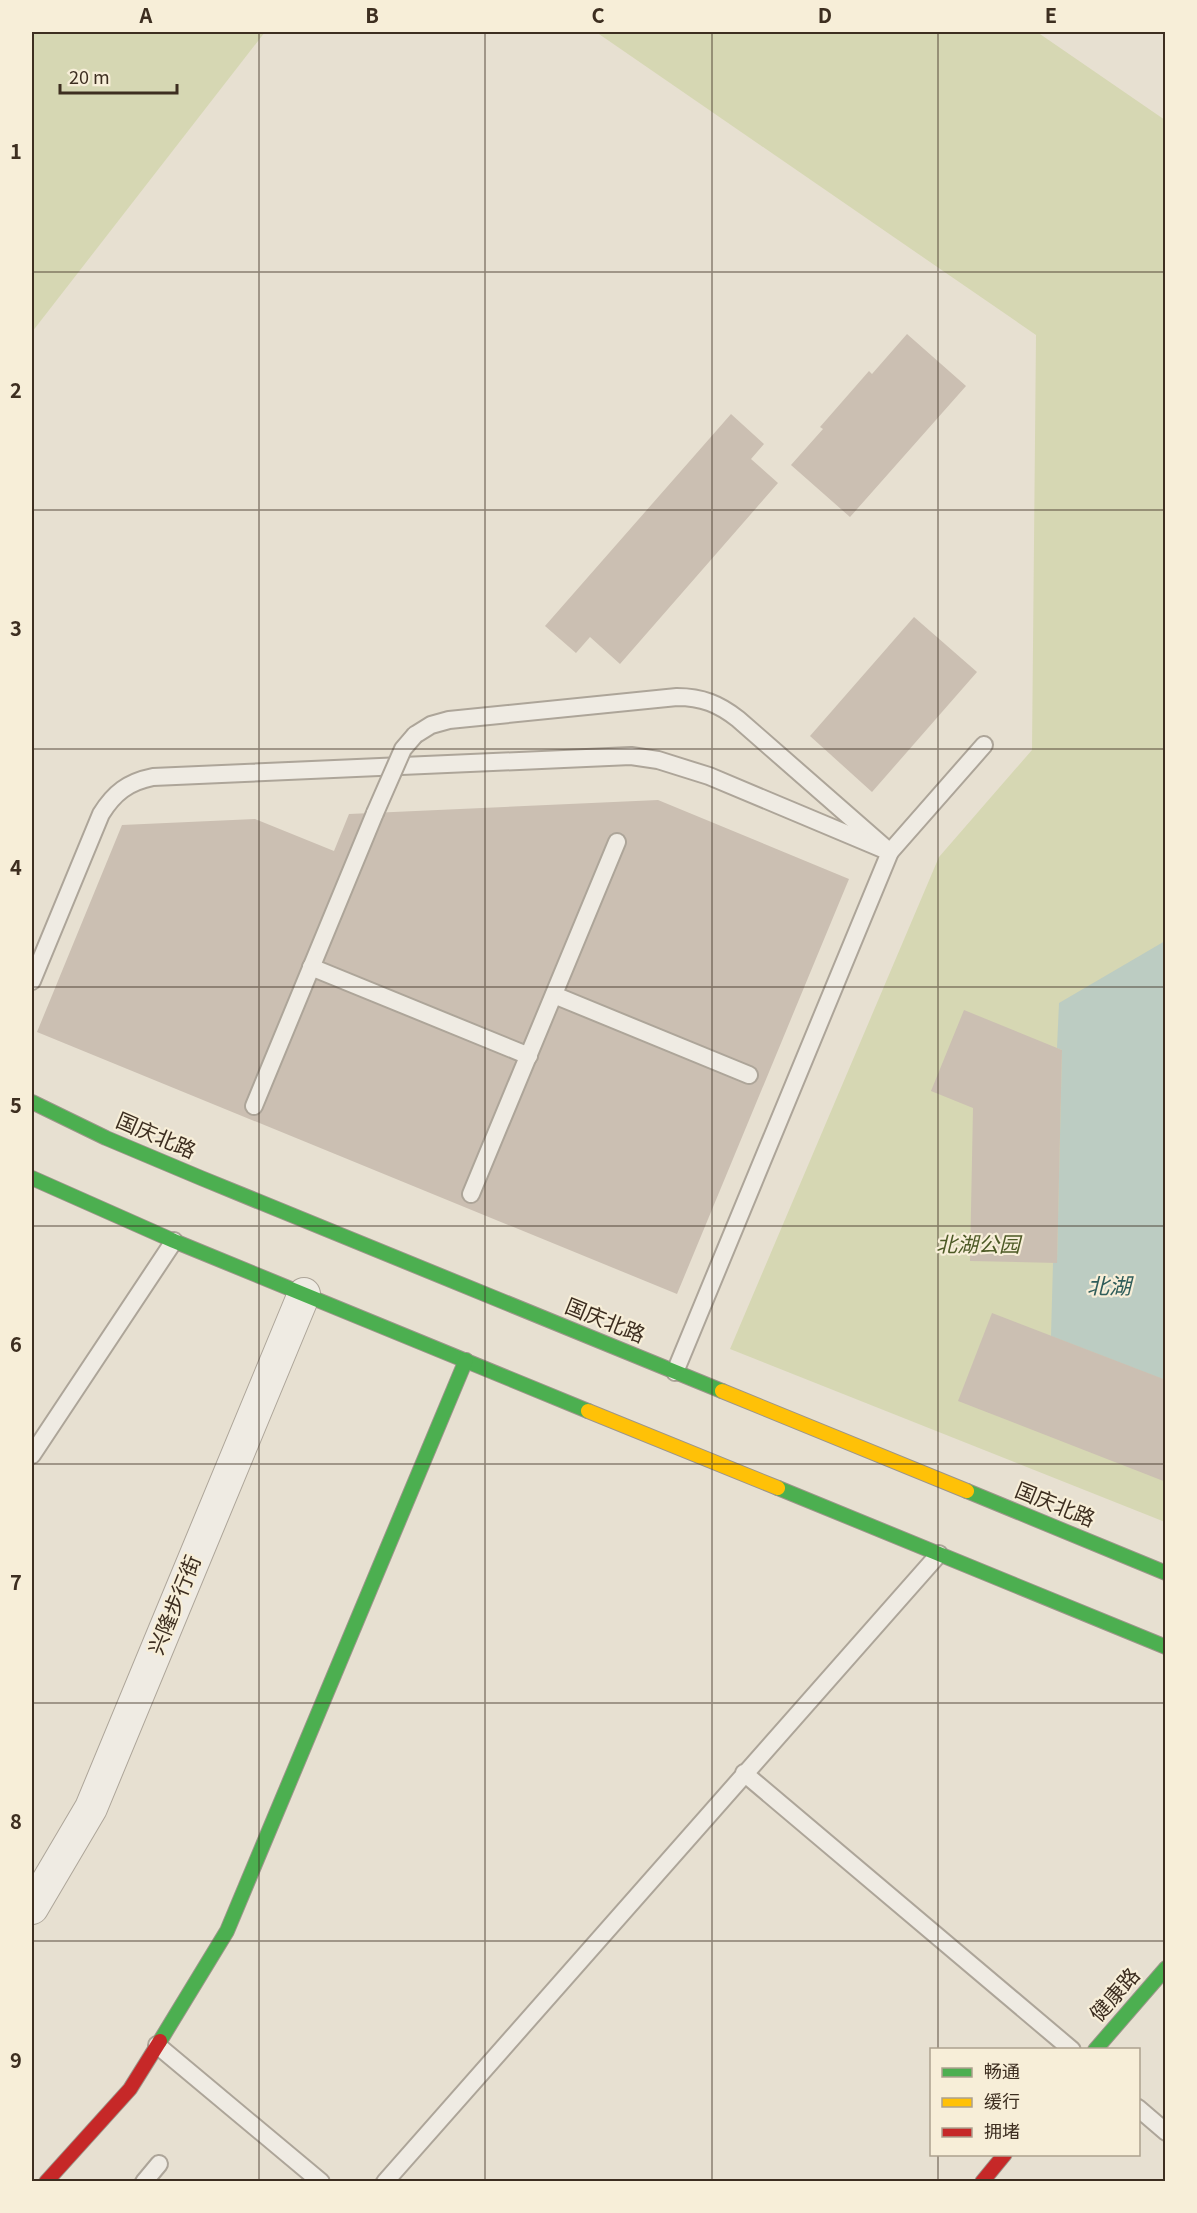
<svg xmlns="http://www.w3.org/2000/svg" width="1197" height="2213" font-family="Georgia,'Noto Sans SC',serif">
<rect width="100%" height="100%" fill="#e7e0d1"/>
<g fill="#d6d7b3">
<path d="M32,32H265L32,332Z"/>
<path d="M596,32H1037L1165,120V1522L730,1349L939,857L1032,750L1036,335Z"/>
</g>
<path fill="#bcccc2" d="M1165,941V1380L1051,1336L1053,1263L1057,1262L1062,1050L1057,1048L1059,1003Z"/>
<g fill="#cbbfb2">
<path d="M907,334L966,386L850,517L791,465L823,429L820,427L869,371L872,374Z"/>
<path d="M731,414L764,444L751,459L778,483L620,664L590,637L576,653L545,626Z"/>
<path d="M914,617L977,672L872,792L810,736Z"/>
<path d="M658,800L849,879L677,1294L37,1032L122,825L255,819L334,851L349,814Z"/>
<path d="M964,1010L1062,1050L1057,1263L970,1261L973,1108L931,1091Z"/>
<path d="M992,1313L1166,1380V1482L958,1401Z"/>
</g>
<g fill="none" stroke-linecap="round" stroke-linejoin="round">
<g stroke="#ada599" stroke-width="20">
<g id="lane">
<path d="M415,735L431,725L449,720L677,697C702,697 719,704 738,719L890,852L984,745"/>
<path d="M311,967L529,1056"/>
<path d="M32,981L101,814C114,793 128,782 153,777L631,756L658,760L709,776L890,852L675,1372"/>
<path d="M554,995L749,1075"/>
<path d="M254,1106L375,813"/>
<path d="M471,1194L617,842"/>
<path d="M32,1455L174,1241"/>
<path d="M744,1773L1072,2050"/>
<path d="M157,2045L321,2182"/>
<path d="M1138,2108L1166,2132"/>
<path d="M144,2182L159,2164"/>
<path d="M385,2182L939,1554"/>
</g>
</g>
<g stroke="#ada599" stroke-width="34">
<path id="street" d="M32,1908L91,1808L304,1294"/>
</g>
<g stroke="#9c958a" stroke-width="16">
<g id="fast">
<path d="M32,1102L106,1138L201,1178L722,1391"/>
<path d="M32,1178L174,1241L588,1411"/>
<path d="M778,1488L1166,1647"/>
<path d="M967,1491L1166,1573"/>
<path d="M160,2041L227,1931L466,1360"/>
<path d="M1095,2050L1166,1968"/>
</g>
</g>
<g stroke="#9c958a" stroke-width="16">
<g id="slow">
<path d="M722,1391L967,1491"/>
<path d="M588,1411L778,1488"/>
</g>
</g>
<g stroke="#9c958a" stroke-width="16">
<g id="jam">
<path d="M46,2182L130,2089L160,2041"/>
<path d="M982,2182L1005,2154"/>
</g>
</g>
<use href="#lane" stroke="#efebe3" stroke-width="16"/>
<use href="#street" stroke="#efebe3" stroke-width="32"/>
<use href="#fast" stroke="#4caf50" stroke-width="14"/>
<use href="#slow" stroke="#ffc107" stroke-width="14"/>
<use href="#jam" stroke="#c62828" stroke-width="14"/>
<g stroke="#ada599" stroke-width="20" stroke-linecap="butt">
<path id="lane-bridge" d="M375,813L403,749L415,735"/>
</g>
<use href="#lane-bridge" stroke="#efebe3" stroke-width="16"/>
</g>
<path fill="none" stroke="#3d2e20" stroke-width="1.5" stroke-opacity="0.55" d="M259,32V2182M485,32V2182M712,32V2182M938,32V2050M32,272H1166M32,510H1166M32,749H1166M32,987H1166M32,1226H1166M32,1464H1166M32,1703H1166M32,1941H1166M938,2154V2182"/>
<g text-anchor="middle" stroke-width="4.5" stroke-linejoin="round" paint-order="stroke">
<g font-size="21" fill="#3d2e20" stroke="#f7eed8">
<text transform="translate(156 1136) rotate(23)" y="7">国庆北路</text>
<text transform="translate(605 1321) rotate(22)" y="7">国庆北路</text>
<text transform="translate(1055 1505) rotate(22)" y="7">国庆北路</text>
<text transform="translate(175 1605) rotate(-68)" y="7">兴隆步行街</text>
<text transform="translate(1115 1995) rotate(-49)" y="7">健康路</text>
</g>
<g font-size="21" font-style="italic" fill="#4d5a26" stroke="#f7eed8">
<text x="978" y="1252">北湖公园</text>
</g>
<g font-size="22" font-style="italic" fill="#2f5d5a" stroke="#f7eed8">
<text x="1109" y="1294">北湖</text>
</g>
</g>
<rect width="1197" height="2213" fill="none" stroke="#f7eed8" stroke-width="66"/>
<rect x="930" y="2048" width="210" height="108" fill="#f7eed8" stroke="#ada18e" stroke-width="1.5"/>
<rect x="942" y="2068" width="30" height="9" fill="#4caf50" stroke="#ada18e" stroke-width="1.5"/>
<text x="984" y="2078" font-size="18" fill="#3d2e20">畅通</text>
<rect x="942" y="2098" width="30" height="9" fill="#ffc107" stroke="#ada18e" stroke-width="1.5"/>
<text x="984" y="2108" font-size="18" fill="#3d2e20">缓行</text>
<rect x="942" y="2128" width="30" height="9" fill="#c62828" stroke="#ada18e" stroke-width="1.5"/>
<text x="984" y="2138" font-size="18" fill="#3d2e20">拥堵</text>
<path d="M60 84v9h117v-9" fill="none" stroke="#3d2e20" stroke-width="3"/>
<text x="69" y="84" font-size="18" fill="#3d2e20" stroke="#f7eed8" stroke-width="4.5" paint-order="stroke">20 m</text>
<rect x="33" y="33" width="1131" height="2147" fill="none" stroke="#3d2e20" stroke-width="2"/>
<g font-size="20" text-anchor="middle" font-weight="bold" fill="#3d2e20">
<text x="146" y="23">A</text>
<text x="372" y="23">B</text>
<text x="598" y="23">C</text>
<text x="825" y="23">D</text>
<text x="1051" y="23">E</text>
<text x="16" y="159">1</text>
<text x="16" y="398">2</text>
<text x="16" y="636">3</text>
<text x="16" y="875">4</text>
<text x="16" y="1113">5</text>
<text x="16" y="1352">6</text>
<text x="16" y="1590">7</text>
<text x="16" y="1829">8</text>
<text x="16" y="2068">9</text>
</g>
</svg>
